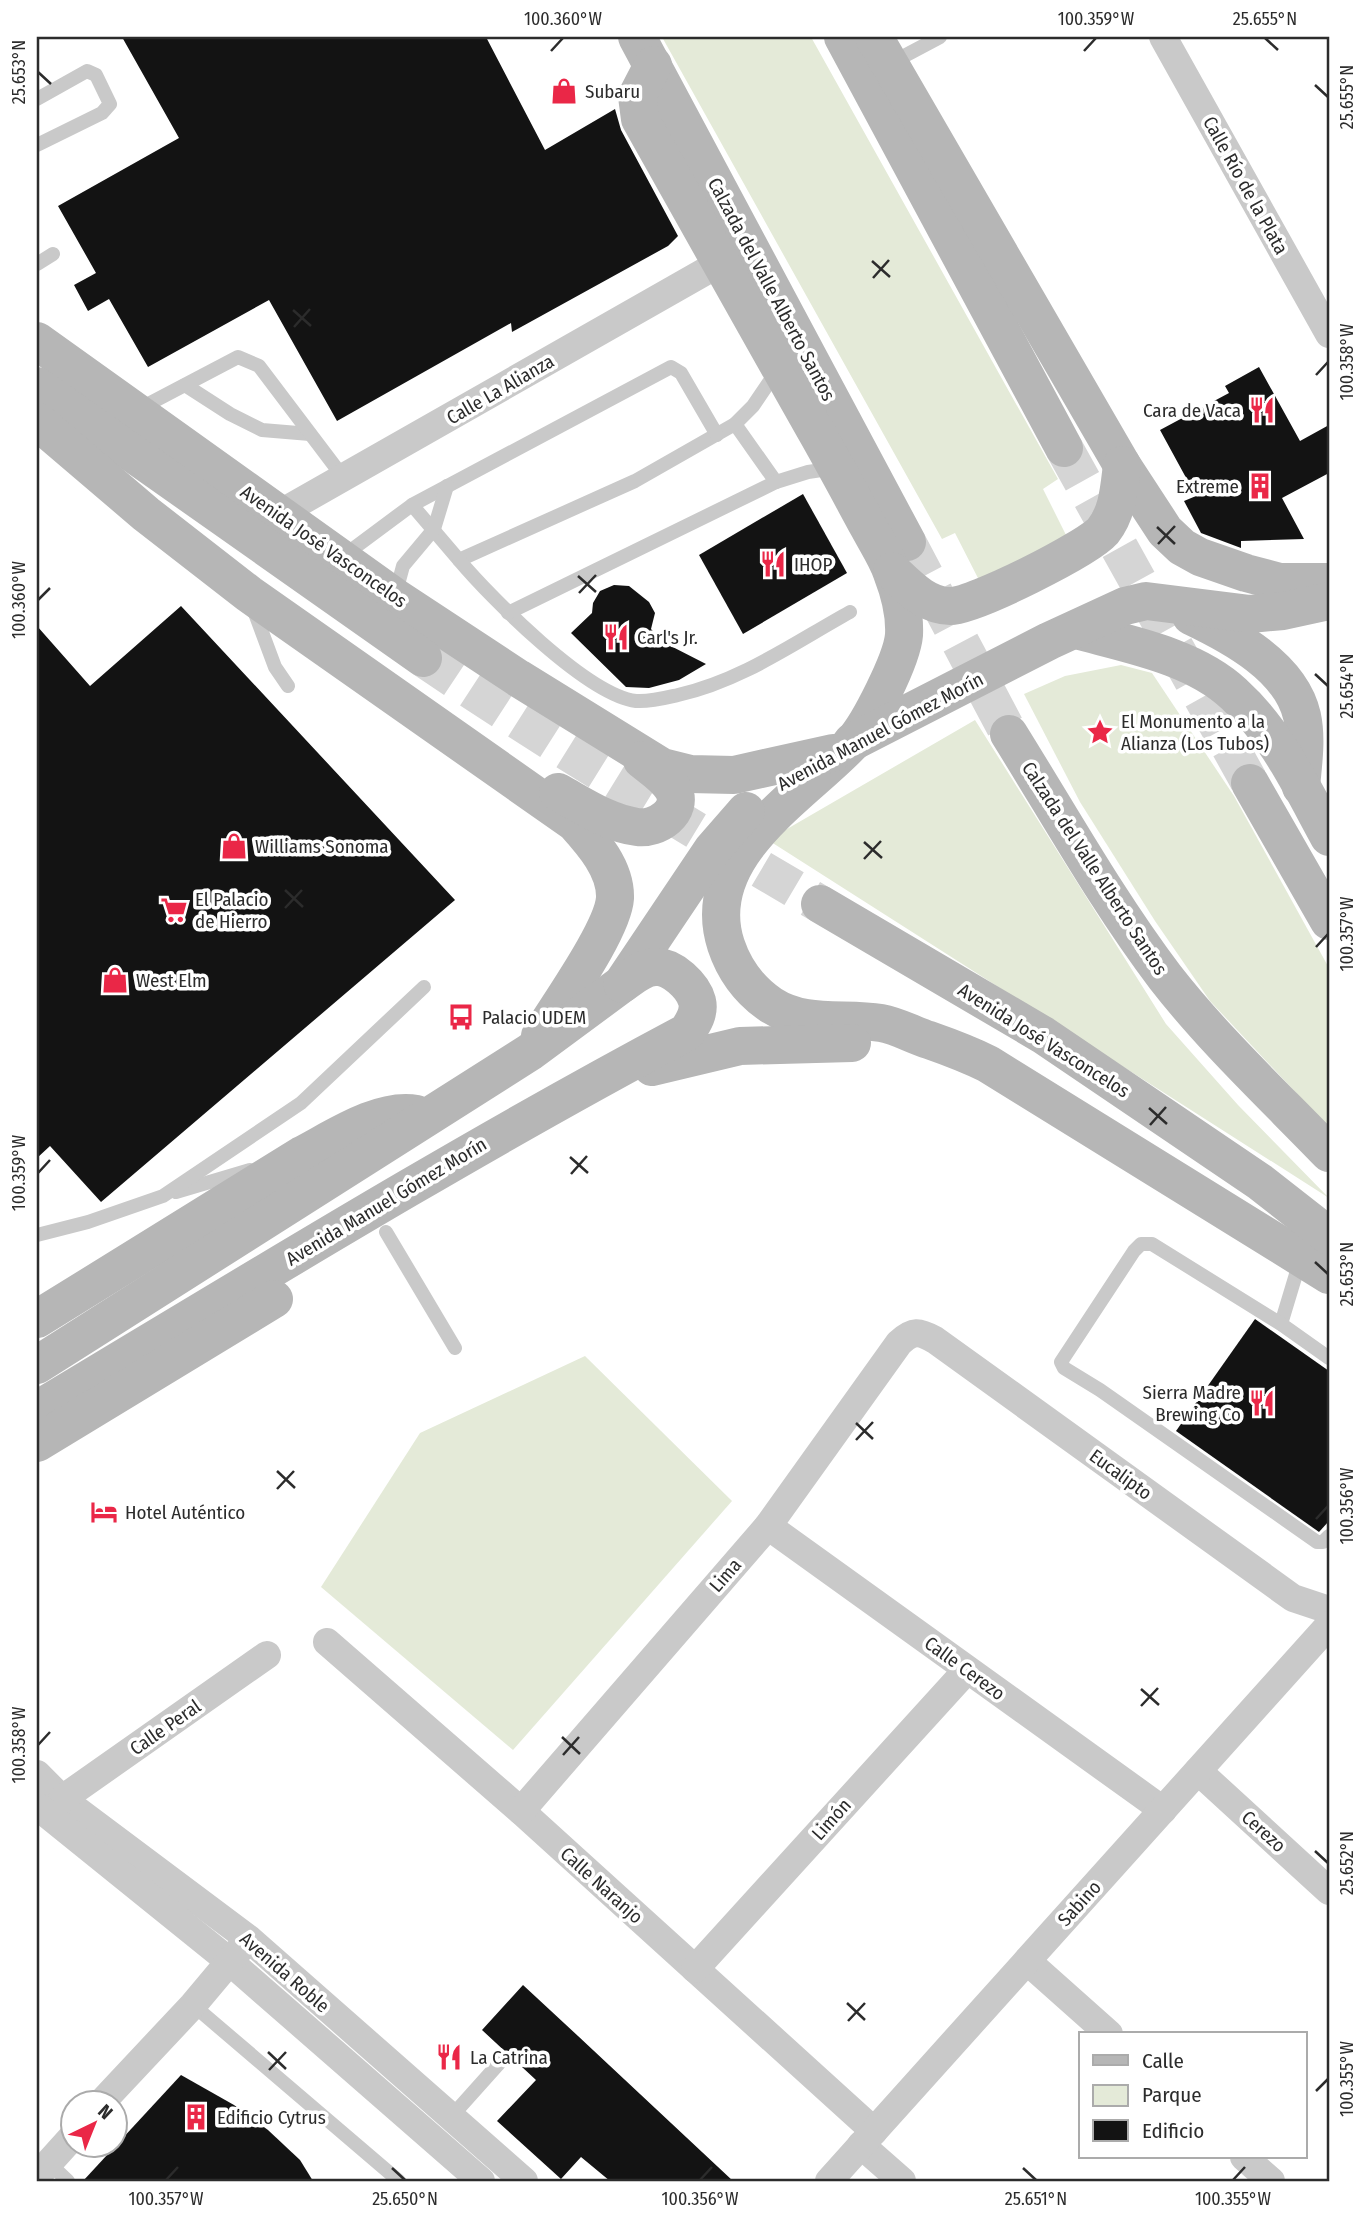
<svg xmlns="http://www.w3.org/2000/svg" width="1366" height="2218" font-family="'Fira Sans Condensed',sans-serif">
<rect width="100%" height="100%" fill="#fff"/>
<g fill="#e4ead8">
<path d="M662,37H811L1058,479L1043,489L1067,537L981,584L955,533L942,539Z"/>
<path d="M1121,665L1152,673L1234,796L1329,968V1128L1210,1001L1155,921L1080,802L1024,694L1065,676Z"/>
<path d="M975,720L1166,1024L1238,1105L1329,1198L768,840Z"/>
<path d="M585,1356L732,1501L513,1750L321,1587L420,1433Z"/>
</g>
<g fill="#131313">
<path d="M122,37H486L545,150L615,109L621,130L678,236L668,246L512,332L511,323L337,421L269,300L148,367L109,299L88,311L74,285L96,273L58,206L179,138Z"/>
<path d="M1259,367L1300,441L1329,425V473L1282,498L1304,539L1241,541V548L1201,533L1184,501L1196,496L1160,430L1229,393L1225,386Z"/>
<path d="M803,494L847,573L743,634L699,555Z"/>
<path d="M614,585L629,586L649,602L655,613L651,629L661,641L706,664L679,680L649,688L626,687L571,633L592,613L593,603L600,591Z"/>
<path d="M181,606L455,900L101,1202L50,1146L37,1158V626L90,686Z"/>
<path d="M1255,1319L1329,1371V1521L1319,1532L1176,1431Z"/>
<path d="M523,1985L578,2036L733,2181H610L581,2157L561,2179L497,2121L536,2080L482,2030Z"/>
<path d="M181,2075L234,2105L268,2130L300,2160L313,2181H83Z"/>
</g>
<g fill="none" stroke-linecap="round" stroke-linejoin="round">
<g stroke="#d5d5d5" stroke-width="38" stroke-dasharray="38 19" stroke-linecap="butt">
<path d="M1064,448L1250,783"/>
<path d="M907,542L1009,734"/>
<path d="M423,658C552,745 686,825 820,904"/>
</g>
<g stroke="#c9c9c9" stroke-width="14">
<path d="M891,63L940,37"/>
<path d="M37,99L87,71L96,75L110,104L102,113L37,145"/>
<path d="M37,264L53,254"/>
<path d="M185,385L230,414L262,430L310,434"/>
<path d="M139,409L238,357L259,366L343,477"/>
<path d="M735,424L776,482"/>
<path d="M412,505L459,560L635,481L735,424L753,406L778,369"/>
<path d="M342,557L412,505L671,367L681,373L717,435"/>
<path d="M459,560C491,598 587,695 636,701C650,702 665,698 678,695C741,681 794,643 850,612"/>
<path d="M396,592L403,566L434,529L447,486"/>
<path d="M253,608L275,667L288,686"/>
<path d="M508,613L776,482L808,472L835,468"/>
<path d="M176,1192L250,1170"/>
<path d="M386,1232L455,1348"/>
<path d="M37,1235L88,1222L163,1196L301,1103L424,987"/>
<path d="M1281,1324L1300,1261"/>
<path d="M1329,1358L1281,1324L1152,1244H1141L1134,1251L1061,1362L1064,1368L1100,1390L1317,1542H1323L1329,1536"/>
<path d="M193,2005L399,2181"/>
<path d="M451,2117L502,2060"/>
<path d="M49,2163L68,2181"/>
</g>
<g stroke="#c9c9c9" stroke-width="28">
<path d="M1163,37L1329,334"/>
<path d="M279,514L720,263"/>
<path d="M768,1526L1163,1810"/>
<path d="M327,1642L521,1811L874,2131"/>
<path d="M1198,1771L1329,1891"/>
<path d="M37,1774L62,1799L249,1939L524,2181"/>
<path d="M62,1799L267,1655"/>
<path d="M37,1806L229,1961L481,2181"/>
<path d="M521,1811L768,1526L899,1343C913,1330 919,1331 935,1340L1293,1598L1329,1610"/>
<path d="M1027,1961L1109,2034"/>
<path d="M695,1969L967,1670"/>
<path d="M102,2102L193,2005L240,1949"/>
<path d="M861,2145L902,2181"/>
<path d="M1244,2157L1271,2181"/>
<path d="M37,2176L74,2135"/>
<path d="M829,2181L1329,1625"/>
</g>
<g stroke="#b6b6b6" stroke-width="38">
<path d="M637,37L907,542"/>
<path d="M843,37L1064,448"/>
<path d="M874,37L1122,465L1165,531L1182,547L1200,557L1246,573L1280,582H1329"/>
<path d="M653,65L637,96L640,119C697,222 756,325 814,428C833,461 851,495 869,528C877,543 887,558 892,573C899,591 905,615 904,635C902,659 869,725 852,743C801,797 697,856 726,945C734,969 749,990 771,1005C805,1027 843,1017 881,1023C898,1026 913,1035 929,1040C949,1047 968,1054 988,1064L1329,1275"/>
<path d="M37,341L395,597L518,678L662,767L690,774L734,775L833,753"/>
<path d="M37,386L423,658"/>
<path d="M37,421L146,514L249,594L575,823C593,843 616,869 615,898C613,930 558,1006 540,1036"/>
<path d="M892,571C908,586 926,606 950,606C974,606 1087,549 1103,531C1118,512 1119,489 1122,465"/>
<path d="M1191,616C1233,636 1291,667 1302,716C1307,739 1303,764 1301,787"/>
<path d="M1076,630C1127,644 1194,656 1234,694C1277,733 1302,788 1329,837"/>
<path d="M1009,734C1059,814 1108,902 1165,977C1214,1040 1274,1096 1329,1153"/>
<path d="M852,742L1049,641L1125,606L1146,601L1250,614L1283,611L1329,601"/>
<path d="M1250,783L1329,921"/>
<path d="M558,792C582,805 608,823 637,827C656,830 685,812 673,789C666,777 652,768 642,760"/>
<path d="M820,904L1043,1035L1260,1182L1329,1236"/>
<path d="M652,1067L740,1046L852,1043"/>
<path d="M37,1319L302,1155C333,1139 380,1107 416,1114"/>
<path d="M37,1365L530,1052L622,984L712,850L746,811"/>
<path d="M37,1410C252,1281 465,1150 687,1032C693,1023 700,1013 697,1001C693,986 672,966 656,967C643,967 632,977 622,984"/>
<path d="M37,1443L274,1299"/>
</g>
</g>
<path fill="none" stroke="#2c2c2c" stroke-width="2.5" d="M1265,38L1278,50M551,51L563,38M1084,51L1096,38M38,72L51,84M1315,85L1328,97M872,261L890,277M873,278L889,260M293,310L311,326M294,327L310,309M1316,375L1328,362M1157,527L1175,544M1158,544L1175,526M578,576L596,592M579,593L596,575M38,600L50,588M1315,674L1328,686M864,842L882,858M864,859L881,841M285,890L303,907M285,908L302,890M1316,947L1328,934M1149,1108L1167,1124M1150,1125L1166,1107M570,1157L588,1173M38,1173L50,1160M571,1174L587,1156M1315,1262L1328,1274M856,1423L873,1439M856,1440L873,1422M277,1471L295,1488M277,1489L294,1471M1316,1519L1328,1506M1141,1689L1159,1705M1141,1706L1158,1688M562,1737L580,1754M38,1745L50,1732M563,1755L579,1737M1315,1851L1328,1863M847,2003L865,2020M848,2021L865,2003M268,2052L286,2069M269,2070L286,2052M1316,2091L1328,2079M392,2168L405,2180M1023,2168L1036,2180M166,2180L178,2167M700,2180L712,2167M1233,2180L1245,2167"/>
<defs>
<g id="shop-bare" transform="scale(2.1)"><path d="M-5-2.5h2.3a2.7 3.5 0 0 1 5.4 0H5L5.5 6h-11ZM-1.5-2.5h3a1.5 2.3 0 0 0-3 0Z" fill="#ea2747" stroke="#fff" stroke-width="2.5" paint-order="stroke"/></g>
<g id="restaurant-bare" transform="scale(2.1)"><path d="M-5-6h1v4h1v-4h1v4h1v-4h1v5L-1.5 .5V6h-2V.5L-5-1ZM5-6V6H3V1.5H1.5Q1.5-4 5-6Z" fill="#ea2747" stroke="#fff" stroke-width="2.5" paint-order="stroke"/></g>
<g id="building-bare" transform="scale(2.1)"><path d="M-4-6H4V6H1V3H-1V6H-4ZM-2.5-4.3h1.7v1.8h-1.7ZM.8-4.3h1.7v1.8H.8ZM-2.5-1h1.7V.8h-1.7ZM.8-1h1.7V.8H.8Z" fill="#ea2747" stroke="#fff" stroke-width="2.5" paint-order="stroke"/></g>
<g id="sight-bare" transform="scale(2.1)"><path d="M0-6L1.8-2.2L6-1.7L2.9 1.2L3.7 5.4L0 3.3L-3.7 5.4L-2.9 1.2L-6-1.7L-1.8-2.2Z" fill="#ea2747" stroke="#fff" stroke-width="2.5" paint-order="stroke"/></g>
<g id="supermarket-bare" transform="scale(2.1)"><path d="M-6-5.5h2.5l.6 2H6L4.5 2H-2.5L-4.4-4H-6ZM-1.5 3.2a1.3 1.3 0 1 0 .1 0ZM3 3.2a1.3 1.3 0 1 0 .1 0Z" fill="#ea2747" stroke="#fff" stroke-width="2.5" paint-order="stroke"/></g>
<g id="bus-bare" transform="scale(2.1)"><path d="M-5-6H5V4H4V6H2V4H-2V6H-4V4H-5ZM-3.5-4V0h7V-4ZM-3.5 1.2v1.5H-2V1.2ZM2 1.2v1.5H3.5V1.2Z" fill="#ea2747" stroke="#fff" stroke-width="2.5" paint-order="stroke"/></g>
<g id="hotel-bare" transform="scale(2.1)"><path d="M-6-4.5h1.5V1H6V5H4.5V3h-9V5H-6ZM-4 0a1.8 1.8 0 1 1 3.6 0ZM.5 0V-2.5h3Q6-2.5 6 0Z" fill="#ea2747" stroke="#fff" stroke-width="2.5" paint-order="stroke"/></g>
</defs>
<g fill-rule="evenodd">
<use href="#shop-bare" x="564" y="91"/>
<use href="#restaurant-bare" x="1262" y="410"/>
<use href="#building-bare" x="1260" y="486"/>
<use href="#restaurant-bare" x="773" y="564"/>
<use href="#restaurant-bare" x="616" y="637"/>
<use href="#sight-bare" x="1100" y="732"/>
<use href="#shop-bare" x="234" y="846"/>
<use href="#supermarket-bare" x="174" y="910"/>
<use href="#shop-bare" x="115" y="980"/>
<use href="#bus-bare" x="461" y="1017"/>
<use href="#restaurant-bare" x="1262" y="1403"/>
<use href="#hotel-bare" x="104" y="1512"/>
<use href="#restaurant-bare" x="449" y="2057"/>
<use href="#building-bare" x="196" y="2117"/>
</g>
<g text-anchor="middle" stroke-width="7" stroke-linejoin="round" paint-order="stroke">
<g font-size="19" fill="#2c2c2c" stroke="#fff" text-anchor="start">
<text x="585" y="98">Subaru</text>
<text x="1241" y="417" text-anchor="end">Cara de Vaca</text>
<text x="1239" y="493" text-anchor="end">Extreme</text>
<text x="794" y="571">IHOP</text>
<text x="637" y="644">Carl's Jr.</text>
<text x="1121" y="728">El Monumento a la<tspan x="1121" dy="22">Alianza (Los Tubos)</tspan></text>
<text x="255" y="853">Williams Sonoma</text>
<text x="195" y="906">El Palacio<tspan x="195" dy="22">de Hierro</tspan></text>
<text x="136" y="987">West Elm</text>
<text x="482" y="1024">Palacio UDEM</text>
<text x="1241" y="1399" text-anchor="end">Sierra Madre<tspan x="1241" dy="22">Brewing Co</tspan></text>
<text x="125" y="1519">Hotel Auténtico</text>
<text x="470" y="2064">La Catrina</text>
<text x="217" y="2124">Edificio Cytrus</text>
</g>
<g font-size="19" fill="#2c2c2c" stroke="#fff">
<text transform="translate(1246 185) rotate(61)" y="7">Calle Río de la Plata</text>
<text transform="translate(772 289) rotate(62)" y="7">Calzada del Valle Alberto Santos</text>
<text transform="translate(500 389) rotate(-30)" y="7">Calle La Alianza</text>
<text transform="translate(324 546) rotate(35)" y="7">Avenida José Vasconcelos</text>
<text transform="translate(880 731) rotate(-28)" y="7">Avenida Manuel Gómez Morín</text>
<text transform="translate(1095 868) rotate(57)" y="7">Calzada del Valle Alberto Santos</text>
<text transform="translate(1044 1040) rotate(32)" y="7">Avenida José Vasconcelos</text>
<text transform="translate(386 1201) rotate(-31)" y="7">Avenida Manuel Gómez Morín</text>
<text transform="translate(1121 1474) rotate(36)" y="7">Eucalipto</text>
<text transform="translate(725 1575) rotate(-49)" y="7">Lima</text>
<text transform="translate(965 1668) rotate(36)" y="7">Calle Cerezo</text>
<text transform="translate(165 1727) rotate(-35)" y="7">Calle Peral</text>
<text transform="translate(831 1819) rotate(-48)" y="7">Limón</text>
<text transform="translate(1264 1831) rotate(42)" y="7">Cerezo</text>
<text transform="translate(602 1885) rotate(42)" y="7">Calle Naranjo</text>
<text transform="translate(1079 1903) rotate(-48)" y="7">Sabino</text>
<text transform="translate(285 1972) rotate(41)" y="7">Avenida Roble</text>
</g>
</g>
<rect width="1366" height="2218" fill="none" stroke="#ffffff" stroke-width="77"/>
<rect x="1079" y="2032" width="228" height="126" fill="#ffffff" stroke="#ababab" stroke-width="2"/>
<rect x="1093" y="2055" width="35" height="10" fill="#b6b6b6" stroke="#ababab" stroke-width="2"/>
<text x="1142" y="2068" font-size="21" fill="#2c2c2c">Calle</text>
<rect x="1093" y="2085" width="35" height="21" fill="#e4ead8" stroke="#ababab" stroke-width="2"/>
<text x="1142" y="2102" font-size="21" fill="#2c2c2c">Parque</text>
<rect x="1093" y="2120" width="35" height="21" fill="#131313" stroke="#ababab" stroke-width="2"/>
<text x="1142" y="2138" font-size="21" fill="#2c2c2c">Edificio</text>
<g transform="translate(94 2124) rotate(43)"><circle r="33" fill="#ffffff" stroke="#ababab" stroke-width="2"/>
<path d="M0-5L12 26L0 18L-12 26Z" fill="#ea2747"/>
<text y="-10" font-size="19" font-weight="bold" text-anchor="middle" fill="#2c2c2c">N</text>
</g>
<rect x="38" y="38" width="1290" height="2142" fill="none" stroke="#2c2c2c" stroke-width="2.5"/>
<g font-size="18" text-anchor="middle" fill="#2c2c2c">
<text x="563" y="25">100.360°W</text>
<text x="1096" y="25">100.359°W</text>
<text x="1265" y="25">25.655°N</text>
<text transform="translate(19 72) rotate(-90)" y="6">25.653°N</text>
<text transform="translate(1347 97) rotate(-90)" y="6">25.655°N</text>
<text transform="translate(1347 362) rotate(-90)" y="6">100.358°W</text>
<text transform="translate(19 600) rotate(-90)" y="6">100.360°W</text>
<text transform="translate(1347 686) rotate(-90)" y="6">25.654°N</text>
<text transform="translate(1347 934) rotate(-90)" y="6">100.357°W</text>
<text transform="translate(19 1173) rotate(-90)" y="6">100.359°W</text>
<text transform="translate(1347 1274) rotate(-90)" y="6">25.653°N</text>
<text transform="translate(1347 1506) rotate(-90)" y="6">100.356°W</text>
<text transform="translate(19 1745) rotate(-90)" y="6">100.358°W</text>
<text transform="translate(1347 1863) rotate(-90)" y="6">25.652°N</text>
<text transform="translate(1347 2079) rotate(-90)" y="6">100.355°W</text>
<text x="166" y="2205">100.357°W</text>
<text x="405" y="2205">25.650°N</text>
<text x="700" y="2205">100.356°W</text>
<text x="1036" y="2205">25.651°N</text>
<text x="1233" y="2205">100.355°W</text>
</g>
</svg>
